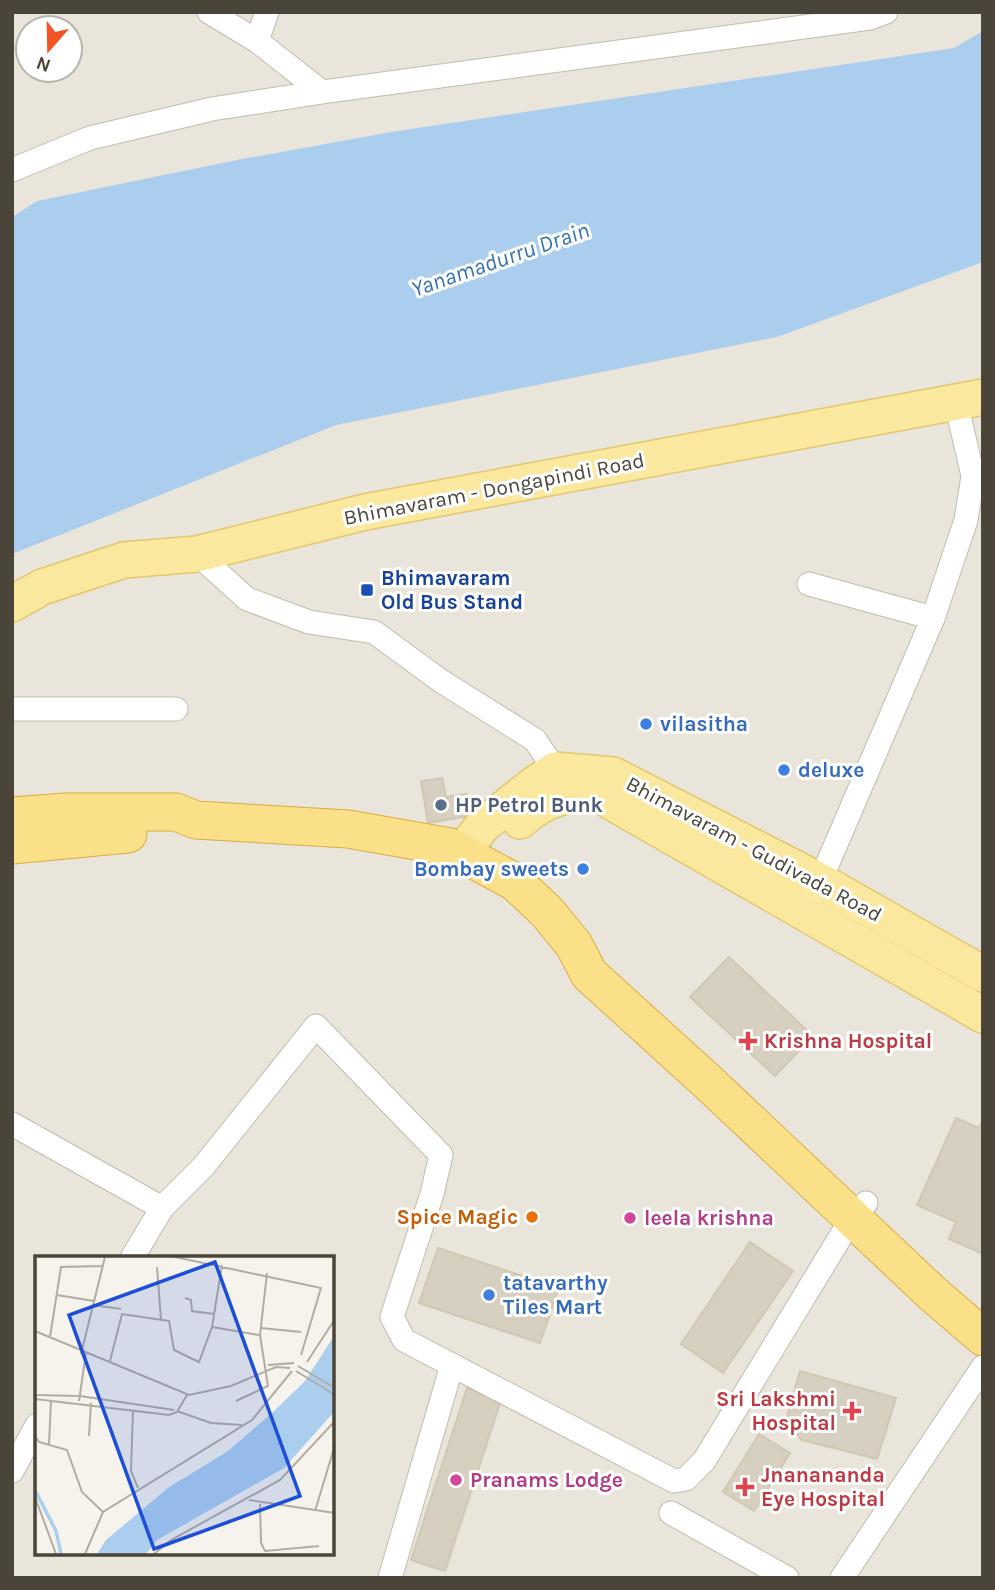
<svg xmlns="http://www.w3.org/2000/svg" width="995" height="1590" font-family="Karla,sans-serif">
<rect width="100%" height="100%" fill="#f5f3ec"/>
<path fill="#e9e5da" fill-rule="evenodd" d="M12,12H983V1578H12ZM28,28H70V70H28ZM37,1258H332V1553H37Z"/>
<path fill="#abceef" d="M983,31V262L777,337L336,425L12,554V217L37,201L237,160L391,132L954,48Z"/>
<g fill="#d7d0c1" stroke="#d1c8b4" stroke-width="2">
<path d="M442,778L446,797L466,794L470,816L428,823L421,781Z"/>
<path d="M729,957L813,1036L775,1076L690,997Z"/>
<path d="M956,1118L979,1128L983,1120V1254L949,1239L956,1222L917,1205Z"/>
<path d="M750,1242L793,1271L723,1373L681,1344Z"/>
<path d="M438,1248L559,1288L540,1343L419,1303Z"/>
<path d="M800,1371L896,1398L877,1459L802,1440L786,1421Z"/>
<path d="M467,1388L501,1400L445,1571L411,1560Z"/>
<path d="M759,1434L790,1453L754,1511L723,1492Z"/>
</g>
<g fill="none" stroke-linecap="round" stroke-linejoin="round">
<g stroke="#c1bcae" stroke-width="25">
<g id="minor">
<path d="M209,12L257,41L322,92"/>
<path d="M257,41L267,12"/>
<path d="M12,170L90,138L212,109L322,92L870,18L886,12"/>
<path d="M197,554L247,599L309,622L374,632L441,681L535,740L555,770L557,782"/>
<path d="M809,584L933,618"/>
<path d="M12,709H176"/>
<path d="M815,893L933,618L966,520L973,476L956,403"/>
<path d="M12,1124L162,1208"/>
<path d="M132,1258L162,1208L203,1167L316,1026L441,1155L432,1194L392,1317L404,1340L674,1481L686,1479L704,1461L852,1218L866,1203"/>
<path d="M12,1471L37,1425"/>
<path d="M671,1513L787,1578"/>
<path d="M390,1578L452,1365"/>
<path d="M842,1578L983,1367"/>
</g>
</g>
<g stroke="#e1c76e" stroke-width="38">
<g id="primary">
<path d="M12,604L42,587L124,560L197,554L365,512L983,397"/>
<path d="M520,821C544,799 571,789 603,797L983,1015"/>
<path d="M461,854L482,826L532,786L555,770L613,775L820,881L983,974"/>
</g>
</g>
<g stroke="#d9ad42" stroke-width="39">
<g id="trunk">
<path d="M12,816L66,812H176L196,820L348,829L450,847L515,882L547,912L574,945L589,974L710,1084L933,1294L983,1337"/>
<path d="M12,845L128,834"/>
</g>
</g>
<use href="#minor" stroke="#fff" stroke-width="23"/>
<use href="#primary" stroke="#fbe89f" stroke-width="35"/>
<use href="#trunk" stroke="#fae089" stroke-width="37"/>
</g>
<rect fill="#1a4fb4" stroke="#fff" stroke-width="2.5" x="360" y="583" width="14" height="14" rx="3.5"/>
<g fill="#3f7fe0" stroke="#fff" stroke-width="2.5">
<circle cx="646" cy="724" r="7"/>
<circle cx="784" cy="770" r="7"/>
<circle cx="583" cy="869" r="7"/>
<circle cx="489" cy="1295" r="7"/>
</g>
<circle fill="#5c6f8a" stroke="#fff" stroke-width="2.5" cx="441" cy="805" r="7"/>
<g fill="#e0444e" stroke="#fff" stroke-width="2.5">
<path d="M744.5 1030.5h7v7h7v7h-7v7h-7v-7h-7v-7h7z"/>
<path d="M848.5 1400.5h7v7h7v7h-7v7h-7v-7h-7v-7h7z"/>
<path d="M741.5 1476.5h7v7h7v7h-7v7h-7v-7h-7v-7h7z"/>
</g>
<circle fill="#e8710a" stroke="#fff" stroke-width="2.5" cx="532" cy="1217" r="7"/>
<g fill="#d1479c" stroke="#fff" stroke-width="2.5">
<circle cx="630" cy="1218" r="7"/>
<circle cx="456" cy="1480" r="7"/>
</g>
<g text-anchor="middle" stroke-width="6" stroke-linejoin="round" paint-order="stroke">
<g font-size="21" fill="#4a4439" stroke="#fff">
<text transform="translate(494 489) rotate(-11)" y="7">Bhimavaram - Dongapindi Road</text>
<text transform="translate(754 849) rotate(28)" y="7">Bhimavaram - Gudivada Road</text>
</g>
<g font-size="21" font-weight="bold" fill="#164399" stroke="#fff" text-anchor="start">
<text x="381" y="585">Bhimavaram<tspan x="381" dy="24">Old Bus Stand</tspan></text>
</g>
<g font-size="21" font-weight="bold" fill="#366cbe" stroke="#fff" text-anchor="start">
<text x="660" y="731">vilasitha</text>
<text x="798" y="777">deluxe</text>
<text x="569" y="876" text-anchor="end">Bombay sweets</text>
<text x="503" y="1290">tatavarthy<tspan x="503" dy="24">Tiles Mart</tspan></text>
</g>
<g font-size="21" font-weight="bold" fill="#4e5e75" stroke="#fff" text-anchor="start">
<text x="455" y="812">HP Petrol Bunk</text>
</g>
<g font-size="21" font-weight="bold" fill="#be3a42" stroke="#fff" text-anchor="start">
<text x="764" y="1048">Krishna Hospital</text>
<text x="836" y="1406" text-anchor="end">Sri Lakshmi<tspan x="836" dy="24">Hospital</tspan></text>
<text x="761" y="1482">Jnanananda<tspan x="761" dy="24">Eye Hospital</tspan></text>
</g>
<g font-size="21" font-weight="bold" fill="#c56008" stroke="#fff" text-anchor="end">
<text x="518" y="1224">Spice Magic</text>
</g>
<g font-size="21" font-weight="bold" fill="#b23c85" stroke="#fff" text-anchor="start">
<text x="644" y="1225">leela krishna</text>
<text x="470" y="1487">Pranams Lodge</text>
</g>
<g font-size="23" font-style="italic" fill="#3474b3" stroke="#fff">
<text transform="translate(500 259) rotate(-19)" y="8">Yanamadurru Drain</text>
</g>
</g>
<g transform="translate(35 1256)">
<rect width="299" height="299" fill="#f5f3ec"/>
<path d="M299,80V156L249,212L122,284L111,298H62L71,284L133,232L193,195L239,155L270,125Z" fill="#abceef"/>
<path fill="none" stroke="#abceef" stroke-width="3.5" d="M0,234L21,275L26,298"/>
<path fill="none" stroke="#b1ada4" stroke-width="2" d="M140,1L286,32L266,99M122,11L126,64M22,39L59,45M150,42L156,44L157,55L179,58M58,49L86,53M177,71L224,79M226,72L266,76M0,75L154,139L196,130L241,111L255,112M15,81L26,11L68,10M46,98L70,1M75,105L87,58L134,65L139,94L164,106L177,71L187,9M272,106L300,63M233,109L259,107M263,110L300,132M261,115L300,139M0,139L45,140L139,154M0,143L134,159L142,156L152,139M44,145L51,97M201,145L233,130L225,79L232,17M98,154L96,215L103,232M142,155L176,167L207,169M0,180L4,186L32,194L47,236L68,256M54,180L56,147M14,189L16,144M0,241L21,298M214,244L300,257M225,248L226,287L230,295L284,290M280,255L300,189M50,298L68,256L217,164L257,115M119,298L136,284L245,224L300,165"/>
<path fill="#1d4ed8" fill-opacity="0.15" stroke="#1d4ed8" stroke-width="3.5" d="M180,6L265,240L119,293L34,59Z"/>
<rect width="299" height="299" fill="none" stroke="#4a4439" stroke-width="3.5"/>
</g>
<rect width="995" height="1590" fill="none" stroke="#4a4439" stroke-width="28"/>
<g transform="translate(49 49) rotate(200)"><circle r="33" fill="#ffffff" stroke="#b7b4b0" stroke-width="2"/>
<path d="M0-5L12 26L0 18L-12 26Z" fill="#f35425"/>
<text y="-10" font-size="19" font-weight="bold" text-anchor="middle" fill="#4a4439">N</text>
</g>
</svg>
